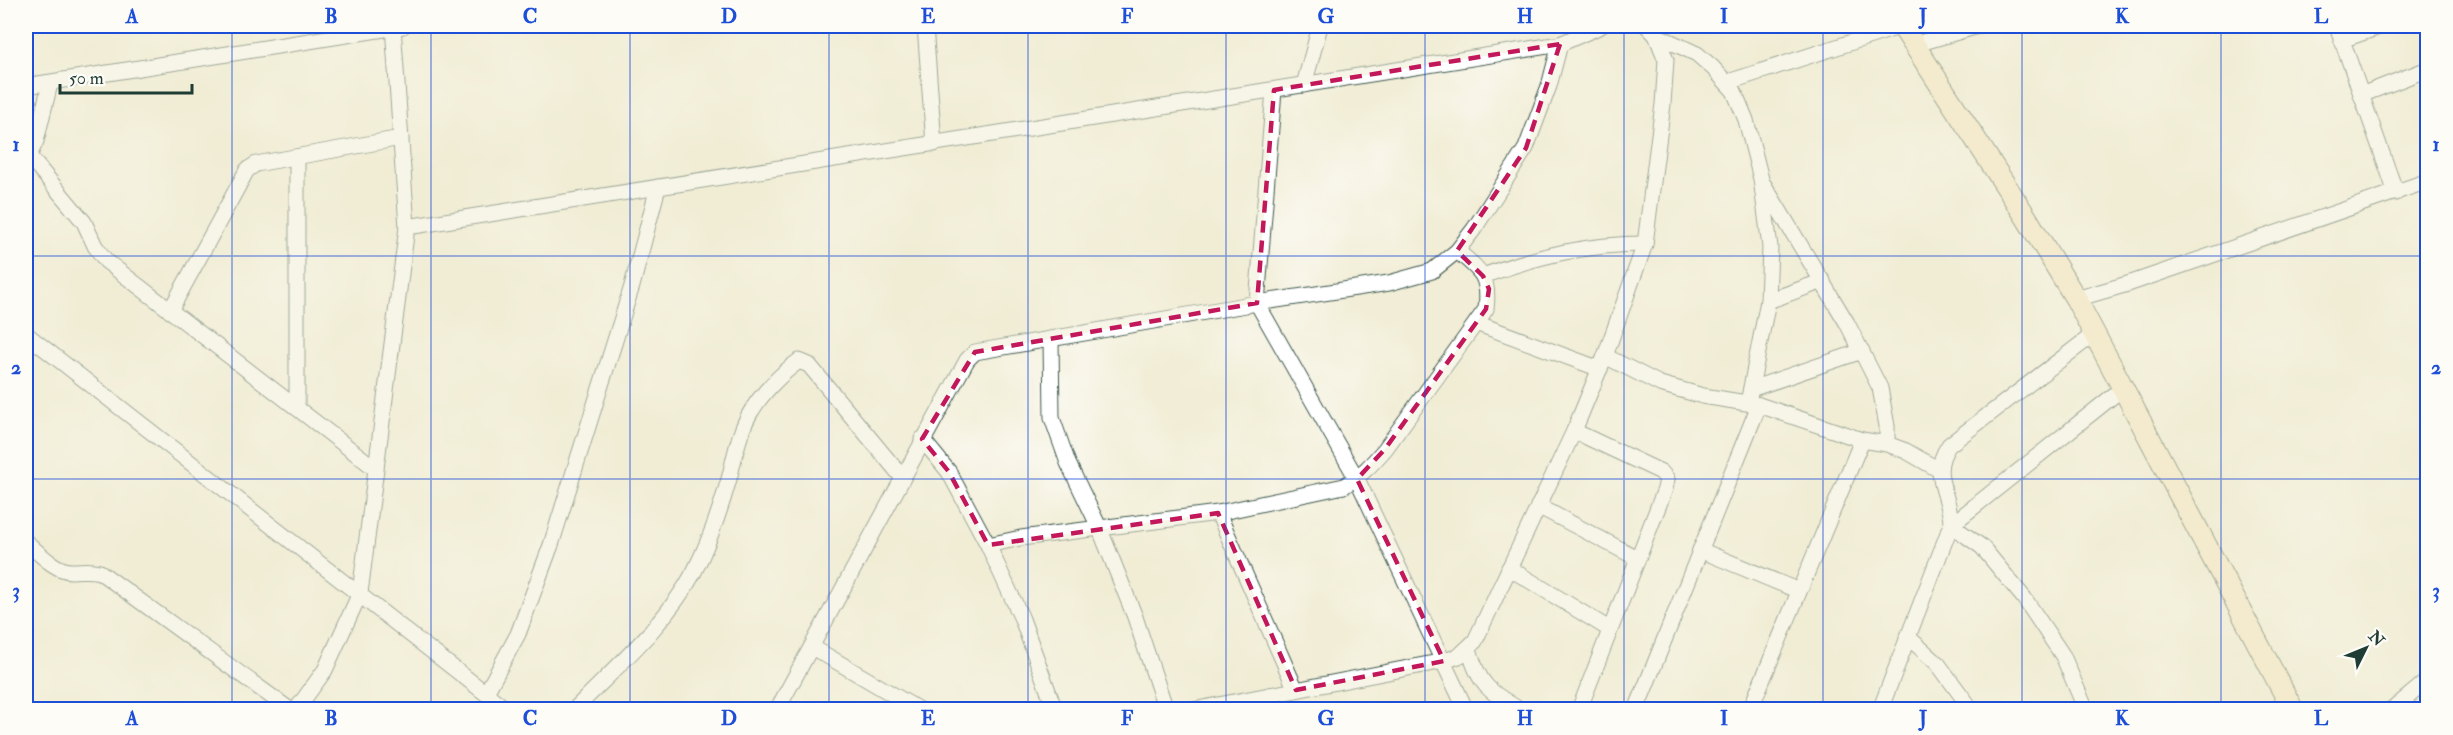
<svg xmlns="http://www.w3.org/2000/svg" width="2453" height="735" font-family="'IM FELL Double Pica',serif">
<rect width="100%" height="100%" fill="#fdfcf7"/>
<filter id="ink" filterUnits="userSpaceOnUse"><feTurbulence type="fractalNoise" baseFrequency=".0167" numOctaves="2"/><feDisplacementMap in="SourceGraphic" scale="12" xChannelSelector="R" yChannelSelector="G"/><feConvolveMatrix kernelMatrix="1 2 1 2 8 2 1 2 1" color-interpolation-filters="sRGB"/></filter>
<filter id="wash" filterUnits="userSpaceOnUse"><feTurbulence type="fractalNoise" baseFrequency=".008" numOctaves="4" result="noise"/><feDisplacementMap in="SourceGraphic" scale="24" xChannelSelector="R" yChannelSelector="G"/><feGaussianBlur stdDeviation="1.35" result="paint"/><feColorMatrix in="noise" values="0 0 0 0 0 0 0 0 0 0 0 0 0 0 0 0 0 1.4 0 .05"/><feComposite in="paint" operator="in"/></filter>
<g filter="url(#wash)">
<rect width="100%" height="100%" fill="#f1edd6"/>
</g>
<g filter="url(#ink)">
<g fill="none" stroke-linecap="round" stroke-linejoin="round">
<g stroke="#3e574c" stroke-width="17">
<g id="street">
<path d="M925,26L934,144"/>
<path d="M1647,26L1656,35L1697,54L1713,68L1734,91L1746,120L1761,179L1770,247L1768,301L1748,403"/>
<path d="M2337,26L2396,193"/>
<path d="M2342,40L2382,26"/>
<path d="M1913,45L1978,26"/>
<path d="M1728,82L1902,26"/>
<path d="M1304,85L1320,26"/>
<path d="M26,86L403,26"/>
<path d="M1274,90L1257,303L1357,479L1466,710"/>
<path d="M2361,95L2428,69"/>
<path d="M29,156L84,222L95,246L106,261L376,469"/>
<path d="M297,157V408"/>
<path d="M26,162L36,141L50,84"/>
<path d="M1764,185L1847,323L1880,388L1887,426V444"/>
<path d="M407,227L1560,44L1601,26"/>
<path d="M1483,276C1537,256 1587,244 1645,244"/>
<path d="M2076,299L2131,283L2428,181"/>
<path d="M1768,301L1823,281"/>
<path d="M170,311L247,170L256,164L401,138"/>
<path d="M1476,323L1600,369"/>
<path d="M26,334L507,710"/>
<path d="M1051,339L1052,418L1068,463L1099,527L1135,617L1164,704L1169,710"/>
<path d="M1605,356L1660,384L1703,396L1759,405L1862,440L1887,444L1906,451L1939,470"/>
<path d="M1751,389L1862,351"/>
<path d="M1574,431L1661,472L1667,479L1665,489L1579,710"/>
<path d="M922,439L949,472L988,545L1022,619L1055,710"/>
<path d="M1538,506L1637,558"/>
<path d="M1218,513L1296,690"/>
<path d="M1951,525L1982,547L2024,598L2063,656L2086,710"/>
<path d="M1951,525L2123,388"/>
<path d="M26,542C38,552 55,571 71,571C84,571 87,569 100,572L290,710"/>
<path d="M988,545L1021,538L1218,513L1344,486C1361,476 1372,464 1385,449L1486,309C1490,276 1481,271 1457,251"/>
<path d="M1700,550L1799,591"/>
<path d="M1509,568L1609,629"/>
<path d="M1907,636L1938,664L1972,710"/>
<path d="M812,647L919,710"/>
<path d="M1469,649C1479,685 1488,691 1520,710"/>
<path d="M486,693L518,634L551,545L632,286L658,187"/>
<path d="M1269,695L1275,710"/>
<path d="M296,710L325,670L360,593L407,227L393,26"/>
<path d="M574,710C615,668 666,624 694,572C709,543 720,511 729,479C735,456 739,430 752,410C763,392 782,373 799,361L809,365L902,477"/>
<path d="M777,710L967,360L975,352L1257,303L1389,283L1432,271L1457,251L1474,229L1526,148L1549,86L1560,44"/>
<path d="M1193,710L1444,661L1459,656L1475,641L1574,431L1605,356L1645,244L1663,104L1666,60L1656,35"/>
<path d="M1636,710L1759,405"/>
<path d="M1750,710L1862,440"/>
<path d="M1880,710L1951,525C1951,494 1928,475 1949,445L2094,334"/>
<path d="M2392,710L2428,680"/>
</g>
</g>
<g stroke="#3e574c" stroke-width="23">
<path id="secondary" d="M1902,26L2026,217L2076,299L2293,710"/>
</g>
<use href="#street" stroke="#fff" stroke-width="15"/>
<use href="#secondary" stroke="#f9e7c3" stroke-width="21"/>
</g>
</g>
<path d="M0 0H2453V735H0ZM1560,44L1526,148L1457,251L1483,276L1489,289L1486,309L1385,449L1357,479L1444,661L1296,690L1218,513L988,545L949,472L922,439L975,352L1257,303L1274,90Z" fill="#f1edd6" fill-opacity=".55" fill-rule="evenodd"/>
<path fill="none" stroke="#c2185b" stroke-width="4.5" stroke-dasharray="12 8" stroke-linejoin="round" d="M1560,44L1526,148L1457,251L1483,276L1489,289L1486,309L1385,449L1357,479L1444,661L1296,690L1218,513L988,545L949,472L922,439L975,352L1257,303L1274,90Z"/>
<path fill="none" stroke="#1d4ed8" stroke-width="1.5" stroke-opacity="0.55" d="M232,26V710M431,26V710M630,26V710M829,26V710M1028,26V710M1226,26V710M1425,26V710M1624,26V710M1823,26V710M2022,26V710M2221,26V710M26,256H2428M26,479H2428"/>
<rect width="2453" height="735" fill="none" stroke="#fdfcf7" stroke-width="66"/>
<g transform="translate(2366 648) rotate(47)" stroke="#fdfcf7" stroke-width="4.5" paint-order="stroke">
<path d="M0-4.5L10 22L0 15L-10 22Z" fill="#1f3d34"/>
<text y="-9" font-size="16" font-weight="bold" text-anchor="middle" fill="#1f3d34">N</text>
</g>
<path d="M60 84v9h132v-9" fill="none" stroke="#1f3d34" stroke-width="3"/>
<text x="69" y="84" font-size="18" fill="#1f3d34" stroke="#fdfcf7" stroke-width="4.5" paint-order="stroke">50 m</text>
<rect x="33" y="33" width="2387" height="669" fill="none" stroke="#1d4ed8" stroke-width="2"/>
<g font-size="20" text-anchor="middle" font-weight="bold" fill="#1d4ed8">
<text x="132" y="23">A</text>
<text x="331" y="23">B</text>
<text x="530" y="23">C</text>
<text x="729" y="23">D</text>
<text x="928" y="23">E</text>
<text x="1127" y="23">F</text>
<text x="1326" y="23">G</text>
<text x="1525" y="23">H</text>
<text x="1724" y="23">I</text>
<text x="1923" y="23">J</text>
<text x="2122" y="23">K</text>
<text x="2321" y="23">L</text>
<text x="16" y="151">1</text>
<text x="2436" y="151">1</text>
<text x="16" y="374">2</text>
<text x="2436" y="374">2</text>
<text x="16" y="597">3</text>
<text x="2436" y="597">3</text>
<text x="132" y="725">A</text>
<text x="331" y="725">B</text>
<text x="530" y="725">C</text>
<text x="729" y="725">D</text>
<text x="928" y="725">E</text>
<text x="1127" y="725">F</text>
<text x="1326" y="725">G</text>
<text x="1525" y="725">H</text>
<text x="1724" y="725">I</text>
<text x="1923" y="725">J</text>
<text x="2122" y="725">K</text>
<text x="2321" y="725">L</text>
</g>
</svg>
